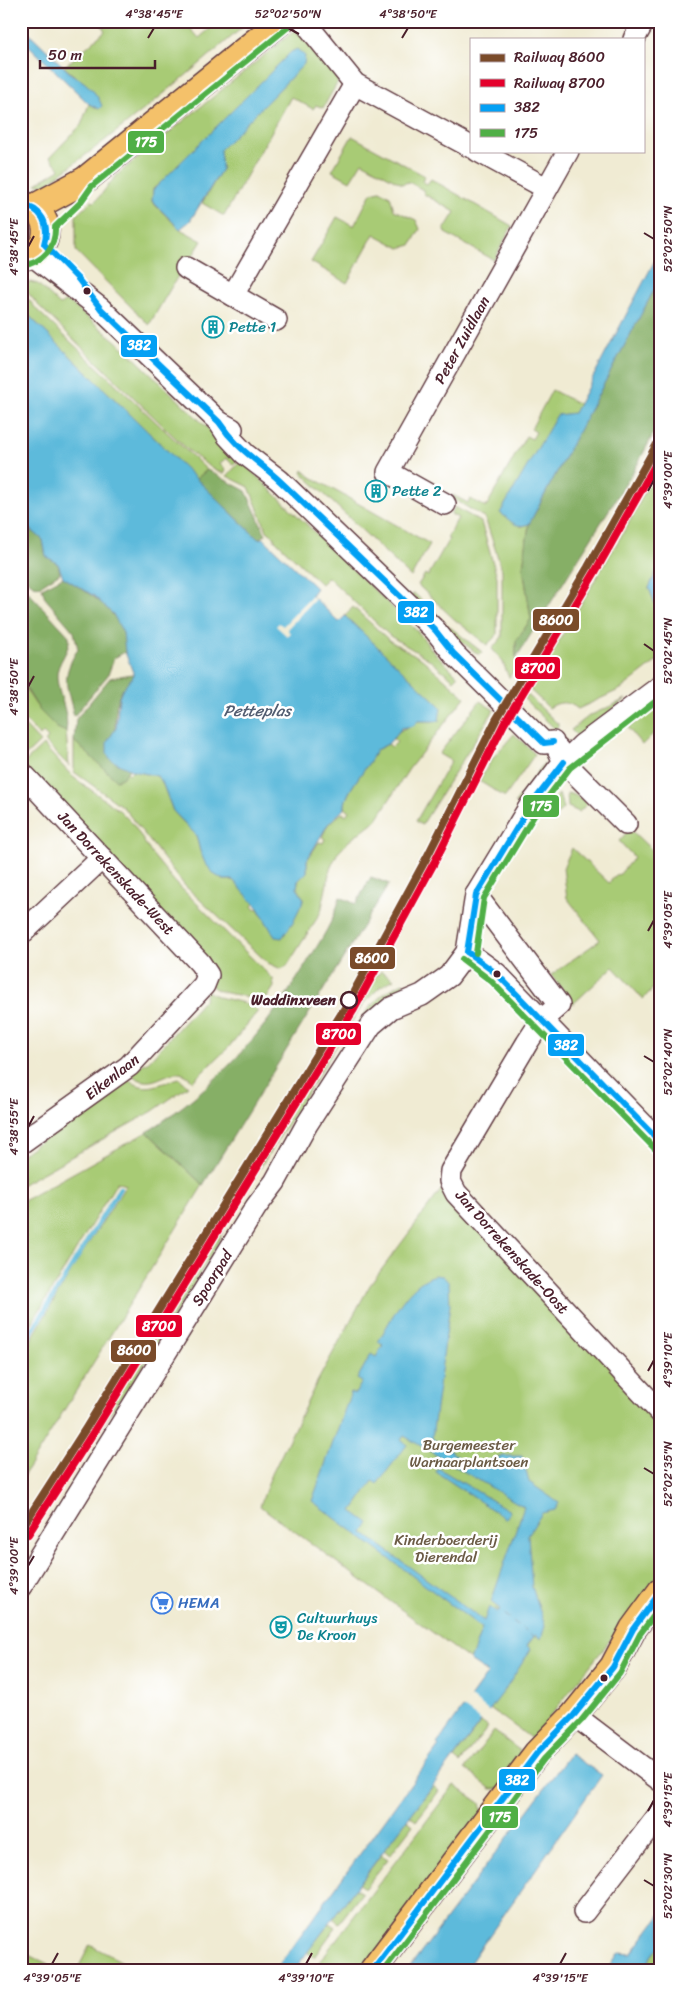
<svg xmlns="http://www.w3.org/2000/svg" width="682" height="1991" font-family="Sriracha,sans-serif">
<rect width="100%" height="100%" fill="#fff"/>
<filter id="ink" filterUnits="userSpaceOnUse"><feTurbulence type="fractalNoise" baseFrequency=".02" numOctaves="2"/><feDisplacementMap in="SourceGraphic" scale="10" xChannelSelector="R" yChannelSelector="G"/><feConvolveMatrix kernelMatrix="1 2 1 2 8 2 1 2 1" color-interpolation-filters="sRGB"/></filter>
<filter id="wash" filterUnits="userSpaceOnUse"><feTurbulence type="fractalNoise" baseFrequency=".0096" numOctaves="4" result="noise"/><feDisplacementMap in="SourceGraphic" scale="20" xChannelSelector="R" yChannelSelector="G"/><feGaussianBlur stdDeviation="1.12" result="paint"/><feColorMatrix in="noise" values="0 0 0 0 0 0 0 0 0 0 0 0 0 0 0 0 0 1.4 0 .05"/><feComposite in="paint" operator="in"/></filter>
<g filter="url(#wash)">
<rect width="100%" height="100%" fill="#f0ebd3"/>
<g fill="#a8cb74" stroke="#797550">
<path d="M99,21H184L199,38L219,21H250C183,79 116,134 45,185L36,184L60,169L50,157L81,125L89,104L99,109L94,92L64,67L105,31Z"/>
<path d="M293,32H298L339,80L323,108L316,105L313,109L291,97L224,216L202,203L222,169L219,150L304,64L153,189L152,202L180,229L202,241L190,260L185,264L149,325L76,251V216L91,201L94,202C105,192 111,179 123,170Z"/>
<path d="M352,136L425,176L422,181L427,184L431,179L512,226L494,260L445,233L444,230L455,212L424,194L423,190L409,182L402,184L362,162L350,181L332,171Z"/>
<path d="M380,191L390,196L394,210L416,220L420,229L411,245L400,248L374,234L347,283L311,262L337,217L354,226L371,193Z"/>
<path d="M30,282L38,284L60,305L66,301L69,302L123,347L239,458L233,465L226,458L220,464L226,471L224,474L207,465L188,450L38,305L23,287Z"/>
<path d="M21,290L38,311L207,470L196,479L21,308Z"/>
<path d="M552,390L579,404L520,527L529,524L523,567L531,619L516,641V658L519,661L509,678L502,660L492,649L502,637V570L485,518L452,498L453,495L468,503L470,499L486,507L526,436L532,439L536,432L531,429Z"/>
<path d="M661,460V561L649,588L656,606L661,611V658L621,689L578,709C568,701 559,701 549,708L530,690L630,521Z"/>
<path d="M241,461L419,633L432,650L458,676L454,680L427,658L390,636L328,577L321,584L274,539L275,537L267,531L249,487L227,476Z"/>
<path d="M303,470L311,477L430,544L411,577L302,473Z"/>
<path d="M455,507L481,522L497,577V635L487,645L454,619L418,585L425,574L428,576L449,539L447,538L458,518L451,514Z"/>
<path d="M414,593L446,624L482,652L479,655L443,627L410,598Z"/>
<path d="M353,607L390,641L422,659L465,697L409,769L377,819L349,841L337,854L330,869L321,912L287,966L281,969L268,963L185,886L123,807L74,772V741L122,778L126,771L129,774L133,771L157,776L162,782L173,811L196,835L200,851L223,880H233L255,903L252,906L255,910L258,908L261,915L304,899L297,888L298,881L307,872V860L319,842L323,843L325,839L322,837L328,824L342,813L346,815L349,811L345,808C343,792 370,766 376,750L388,744L392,747L397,742L393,739C402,725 408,730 418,721H439L440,707L345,616Z"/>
<path d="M21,680C31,700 46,722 66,732L69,766L45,742L48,738L43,733L40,736L21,716Z"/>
<path d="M517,692L529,696L559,725L555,729Z"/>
<path d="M626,699L578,737L571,730L589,716Z"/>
<path d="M480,701L494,710L422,825L416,821L451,761L439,754Z"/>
<path d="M661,703V726L642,745L628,728Z"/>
<path d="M21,722L40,742L21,760Z"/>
<path d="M514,734L535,754L505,797L479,781L492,759Z"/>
<path d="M43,745L73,777L119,810L133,824L151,853L174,881L273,979L274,987L262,1005C242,990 229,998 214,988L21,766Z"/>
<path d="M544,763L547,768L542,777L517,804L515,803Z"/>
<path d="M567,793L578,796L587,804L579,812L568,807Z"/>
<path d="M559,794L563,808L555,817L544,811Z"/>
<path d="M630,829L661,859V980L643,999L613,967L573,1004L551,975L600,940L567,898L563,868L572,848L609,883L616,875L620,874L634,857L619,841Z"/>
<path d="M372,971L378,975L381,971L394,979L380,987L363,1004L250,1184L226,1224L215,1249L139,1373L75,1464L73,1463C166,1295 274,1136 372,971Z"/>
<path d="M403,983L407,992L334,1063C352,1033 368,997 403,983Z"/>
<path d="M206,990C222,1003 242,997 258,1011L228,1048L193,1081C170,1056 155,1099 129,1072L149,1061L205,999Z"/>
<path d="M124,1075C143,1095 156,1085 179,1078L188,1086L153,1111L21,1185V1155L107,1094Z"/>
<path d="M147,1132L203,1185L21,1480V1357L76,1263L126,1185L117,1182L21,1341V1202Z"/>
<path d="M444,1186L661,1416V1576L532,1739L491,1709L488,1673L260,1506L270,1478L317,1382L370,1285Z"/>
<path d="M481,1722L488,1727L460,1763L454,1758Z"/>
<path d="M494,1731L519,1750L523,1760L501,1789H491L465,1769Z"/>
<path d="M454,1785L480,1803L482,1813L364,1970H313Z"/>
<path d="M433,1786L439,1791L416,1821L410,1816Z"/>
<path d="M407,1820L413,1825L390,1855L384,1850Z"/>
<path d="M381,1855L388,1859L364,1889L359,1884Z"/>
<path d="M355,1889L362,1893L339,1923L333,1918Z"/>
<path d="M330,1923L336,1927L314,1957L307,1952Z"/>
<path d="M661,1944V1956L650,1970H642Z"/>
<path d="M90,1945L138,1970H77Z"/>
<path d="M21,1951L48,1964L45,1970H21Z"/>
</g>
<g fill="#86af66" stroke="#686748">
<path d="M661,277V419L636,467L516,658V641L531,619L523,567L529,524Z"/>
<path d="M207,470L246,491L266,535L258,539L196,479Z"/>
<path d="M21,521L43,540L46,556L58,564L60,573L40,586L33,585L21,574Z"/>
<path d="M63,577C90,594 129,615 125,652L114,658L108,675L74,716C67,685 60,678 78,649L74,632L45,598L42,588Z"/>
<path d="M21,584L69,636C71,652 56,662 57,677C58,697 70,713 66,732L57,728L40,711L21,680Z"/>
<path d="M131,674L134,675C131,681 125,685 122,690C112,704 115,747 118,764L130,768L122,778L116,780L74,741L76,719L110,678Z"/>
<path d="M371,877L389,884L203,1185L147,1132C218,1085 264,1034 308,961C321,940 334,921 340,897L356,904Z"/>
</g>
<g fill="#5dbadb" stroke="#546c83" fill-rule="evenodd">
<path d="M21,25L71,74C85,81 97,92 102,106L99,109L89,104L21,38Z"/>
<path d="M297,49L305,56L304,64L220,150L222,169L190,221L180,229L152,201L153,190L291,52Z"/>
<path d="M661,249V277L529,524C515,529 512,521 500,513L557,415L574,413Z"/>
<path d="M21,308L258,539L263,538L316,588L311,595L339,622L345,616L441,707L439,721H418L413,726L402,728L388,744L376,750C370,766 343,792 345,808L328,824L307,860V872L298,881L297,888L304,899L293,922L282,938L275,937L258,908L233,880H224L215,875L205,863L200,851L196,835L173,811L162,782L157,776L133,771L111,760L107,754V742L116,728L119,698L122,690L134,675L125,652L123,633L113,614L94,596L63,577L58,564L46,556L43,540L21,521Z"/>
<path d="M661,561V611L656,606L649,588Z"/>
<path d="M435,1275L443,1276L449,1283L450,1305L432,1438L471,1466L504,1456H522L529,1482L559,1503L555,1510L542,1513L528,1535L532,1587L545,1626L541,1639L535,1635L527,1646L531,1649L507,1687L294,1970H275L439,1746L437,1744L488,1673L470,1661L482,1628L312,1501L351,1392L355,1394L362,1382L357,1379L371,1354L376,1357L383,1345L378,1342C392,1318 407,1284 435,1275ZM404,1436L524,1507L491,1602L500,1609L497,1612L489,1607L484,1621L363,1533L369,1523L352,1511L373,1481L377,1484L407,1445L401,1440Z"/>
<path d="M438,1468L510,1511L506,1519L436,1472Z"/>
<path d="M570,1754L602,1775L465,1970H408Z"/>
<path d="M661,1914V1944L642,1970H608L619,1953L631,1954Z"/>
</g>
<g fill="#f0ebd3">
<path d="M312,596L315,599L287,629L290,633L287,636L276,626L279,623L283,626Z"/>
<path d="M470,1697L491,1713L484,1723L462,1707Z"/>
</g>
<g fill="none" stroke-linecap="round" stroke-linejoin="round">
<path stroke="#5dbadb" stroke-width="4.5" d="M21,1349L120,1188"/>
<path stroke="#525d71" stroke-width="1" stroke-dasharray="6 5" stroke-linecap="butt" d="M495,1608L537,1639"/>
</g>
</g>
<g filter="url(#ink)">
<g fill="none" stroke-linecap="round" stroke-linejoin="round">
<g stroke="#633e44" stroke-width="24">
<g id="minor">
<path d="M304,21L355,84L471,147"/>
<path d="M634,39L644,21"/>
<path d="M478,151L546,188"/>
<path d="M32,255L101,309L219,422L232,429"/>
<path d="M186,268L276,320"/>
<path d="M233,295L355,84"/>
<path d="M219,422L228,436L245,454L279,480L435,630L454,654L544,743L553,742"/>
<path d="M445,504L388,472L568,151"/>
<path d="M558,749L564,762L626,824"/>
<path d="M21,772L200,963L208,975L204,985L129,1066L21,1143"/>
<path d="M476,895L559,1005L542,1020L527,1043L451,1171L450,1181L456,1193L661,1413"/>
<path d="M21,934L102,858"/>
<path d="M467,952L497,974L661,1143"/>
<path d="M21,1586L256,1207L275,1182L307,1124L371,1025L391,1008L422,995L449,976L467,952L476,895L530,806L558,769L582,745L661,686"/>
<path d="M574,1715L661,1781"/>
<path d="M584,1912L661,1812"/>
</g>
</g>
<g stroke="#633e44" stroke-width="29">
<g id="major">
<path d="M21,205C54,207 54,255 21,257"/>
<path d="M33,208L85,180L281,21"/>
<path d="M373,1970L537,1753L574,1715L613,1667L633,1629L661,1591"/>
</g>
</g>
<use href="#minor" stroke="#fff" stroke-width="21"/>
<use href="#major" stroke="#f4c16a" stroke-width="26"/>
<g stroke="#fff" stroke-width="10">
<g id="bus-1">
<path d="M21,205C42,208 50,224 44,244L78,279L101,309L219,422C238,451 258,460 281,482C333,531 384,581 435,630L454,654L544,743L553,742"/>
<path d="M467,952L497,974L661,1143"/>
<path d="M467,952L476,895L530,806L564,762"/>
<path d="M373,1970L537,1753L574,1715L613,1667L633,1629L661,1591"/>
</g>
</g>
<g stroke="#fff" stroke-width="10">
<g id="bus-2">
<path d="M22,266C43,262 56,248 55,227L80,203L92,186L287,28"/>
<path d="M476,953L484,898L537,811L570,768L661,697"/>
<path d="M462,959L491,981L655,1149"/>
<path d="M384,1970L544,1759L581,1721L620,1673L640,1634L661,1606"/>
</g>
</g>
<use href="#bus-1" stroke="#04a0f4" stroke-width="6"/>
<use href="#bus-2" stroke="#50af46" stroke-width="6"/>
<g stroke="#fff" stroke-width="11">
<path id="rail-1" d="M21,1529L86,1428L346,1006L426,859L496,720L588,567L661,437"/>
</g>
<g stroke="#fff" stroke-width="11">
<path id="rail-2" d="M28,1534L93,1433L353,1011L434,863L504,724L595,572L661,455"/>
</g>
<use href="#rail-1" stroke="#7a4b2a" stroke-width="8"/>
<use href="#rail-2" stroke="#e4002b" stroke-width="8"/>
</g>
</g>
<path fill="none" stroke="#4a1f2b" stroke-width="2" d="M288,28L299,34M148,38L154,28M402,38L408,28M644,233L654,239M28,247L34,236M648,491L654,480M644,644L654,651M28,687L34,676M648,931L654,920M644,1056L654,1062M28,1127L34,1116M648,1371L654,1360M644,1468L654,1474M28,1566L34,1556M648,1811L654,1800M644,1880L654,1886M52,1964L58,1953M306,1964L312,1953M560,1964L566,1953"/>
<defs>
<g id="building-ring" transform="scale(1.125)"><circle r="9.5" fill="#fff" stroke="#0f9aa8" stroke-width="1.5"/><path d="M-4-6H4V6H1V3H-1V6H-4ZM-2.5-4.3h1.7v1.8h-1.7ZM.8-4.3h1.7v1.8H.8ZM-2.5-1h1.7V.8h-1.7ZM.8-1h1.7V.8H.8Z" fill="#0f9aa8"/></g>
<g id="supermarket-ring" transform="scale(1.125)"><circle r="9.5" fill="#fff" stroke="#3f7fe0" stroke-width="1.5"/><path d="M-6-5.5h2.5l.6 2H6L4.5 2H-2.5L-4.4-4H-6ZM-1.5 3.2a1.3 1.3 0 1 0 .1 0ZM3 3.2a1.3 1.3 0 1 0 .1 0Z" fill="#3f7fe0"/></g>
<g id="theatre-ring" transform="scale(1.125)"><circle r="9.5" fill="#fff" stroke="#0f9aa8" stroke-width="1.5"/><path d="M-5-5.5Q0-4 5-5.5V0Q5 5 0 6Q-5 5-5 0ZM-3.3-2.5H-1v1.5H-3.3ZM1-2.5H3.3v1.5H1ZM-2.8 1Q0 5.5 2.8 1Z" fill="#0f9aa8"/></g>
</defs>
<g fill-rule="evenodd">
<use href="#building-ring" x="213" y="327"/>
<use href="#building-ring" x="376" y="491"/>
<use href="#supermarket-ring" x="162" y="1603"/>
<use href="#theatre-ring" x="281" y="1627"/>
</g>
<g fill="#4a1f2b" stroke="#fff" stroke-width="2">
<circle cx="87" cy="291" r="4.5"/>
<circle cx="497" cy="974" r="4.5"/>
<circle cx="604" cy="1678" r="4.5"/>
</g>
<circle fill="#fff" stroke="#4a1f2b" stroke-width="2.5" cx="349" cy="1000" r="8"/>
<g text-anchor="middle" stroke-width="5" stroke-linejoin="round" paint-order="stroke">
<g font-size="15" fill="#0d838f" stroke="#fff" text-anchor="start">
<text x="229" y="332">Pette 1</text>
<text x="392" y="496">Pette 2</text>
<text x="297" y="1623">Cultuurhuys<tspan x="297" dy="17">De Kroon</tspan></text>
</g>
<g font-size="15" fill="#4a1f2b" stroke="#fff">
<text transform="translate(462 340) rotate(-61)" y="5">Peter Zuidlaan</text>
<text transform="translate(116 873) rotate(47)" y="5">Jan Dorrekenskade-West</text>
<text transform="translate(112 1077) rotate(-38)" y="5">Eikenlaan</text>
<text transform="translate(512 1252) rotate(48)" y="5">Jan Dorrekenskade-Oost</text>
<text transform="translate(212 1278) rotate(-58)" y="5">Spoorpad</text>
</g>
<g font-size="15" font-weight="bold" fill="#4a1f2b" stroke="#fff" text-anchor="end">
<text x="336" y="1005">Waddinxveen</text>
</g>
<g font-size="15" fill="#6b5b45" stroke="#fff">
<text x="469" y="1450">Burgemeester<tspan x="469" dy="17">Warnaarplantsoen</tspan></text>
<text x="446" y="1545">Kinderboerderij<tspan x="446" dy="17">Dierendal</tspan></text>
</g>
<g font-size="15" fill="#366cbe" stroke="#fff" text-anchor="start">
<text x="178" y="1608">HEMA</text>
</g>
<g font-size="16" font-style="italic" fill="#525d71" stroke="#fff">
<text x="257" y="716">Petteplas</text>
</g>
</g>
<g stroke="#fff" stroke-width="2">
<rect x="127" y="130" width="38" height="24" rx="5" fill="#50af46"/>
<rect x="120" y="334" width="38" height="24" rx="5" fill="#04a0f4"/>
<rect x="397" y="600" width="38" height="24" rx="5" fill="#04a0f4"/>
<rect x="532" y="608" width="48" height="24" rx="5" fill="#7a4b2a"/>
<rect x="514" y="656" width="47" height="24" rx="5" fill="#e4002b"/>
<rect x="522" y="794" width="38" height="24" rx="5" fill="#50af46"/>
<rect x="349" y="946" width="47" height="24" rx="5" fill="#7a4b2a"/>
<rect x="315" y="1022" width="47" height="24" rx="5" fill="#e4002b"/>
<rect x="547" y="1033" width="38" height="24" rx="5" fill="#04a0f4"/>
<rect x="135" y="1314" width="48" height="24" rx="5" fill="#e4002b"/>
<rect x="110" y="1339" width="47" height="24" rx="5" fill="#7a4b2a"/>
<rect x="498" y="1768" width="38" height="24" rx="5" fill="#04a0f4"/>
<rect x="481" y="1805" width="38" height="24" rx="5" fill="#50af46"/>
</g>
<g font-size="14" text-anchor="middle" font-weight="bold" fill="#fff">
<text x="146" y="147">175</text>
<text x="139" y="350">382</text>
<text x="416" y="617">382</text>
<text x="556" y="625">8600</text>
<text x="538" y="673">8700</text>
<text x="541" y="811">175</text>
<text x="372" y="963">8600</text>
<text x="339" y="1039">8700</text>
<text x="566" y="1050">382</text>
<text x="159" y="1331">8700</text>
<text x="134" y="1355">8600</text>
<text x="517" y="1785">382</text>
<text x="500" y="1822">175</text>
</g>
<rect width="682" height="1991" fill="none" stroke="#fff" stroke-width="55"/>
<rect x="470" y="38" width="175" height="115" fill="#ffffff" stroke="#b7a5aa"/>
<rect x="480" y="54" width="25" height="8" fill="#7a4b2a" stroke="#b7a5aa"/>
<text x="514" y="62" font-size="15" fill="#4a1f2b">Railway 8600</text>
<rect x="480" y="79" width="25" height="8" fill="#e4002b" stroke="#b7a5aa"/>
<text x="514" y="88" font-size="15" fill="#4a1f2b">Railway 8700</text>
<rect x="480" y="104" width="25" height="8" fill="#04a0f4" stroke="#b7a5aa"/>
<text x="514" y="112" font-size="15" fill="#4a1f2b">382</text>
<rect x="480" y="129" width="25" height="8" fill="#50af46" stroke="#b7a5aa"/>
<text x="514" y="138" font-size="15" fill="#4a1f2b">175</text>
<path d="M40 60v8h115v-8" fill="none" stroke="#4a1f2b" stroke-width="2.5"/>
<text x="48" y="60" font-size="15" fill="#4a1f2b" stroke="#ffffff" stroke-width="4" paint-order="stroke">50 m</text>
<rect x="28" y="28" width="626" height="1936" fill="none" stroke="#4a1f2b" stroke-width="2"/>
<g font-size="12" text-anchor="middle" fill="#4a1f2b">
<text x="154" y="18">4°38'45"E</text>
<text x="288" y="18">52°02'50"N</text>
<text x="408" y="18">4°38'50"E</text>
<text transform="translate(668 239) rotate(-90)" y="4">52°02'50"N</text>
<text transform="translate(14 247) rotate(-90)" y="4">4°38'45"E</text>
<text transform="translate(668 480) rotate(-90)" y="4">4°39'00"E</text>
<text transform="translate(668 651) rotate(-90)" y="4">52°02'45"N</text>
<text transform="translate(14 687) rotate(-90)" y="4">4°38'50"E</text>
<text transform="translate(668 920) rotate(-90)" y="4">4°39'05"E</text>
<text transform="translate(668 1062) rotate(-90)" y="4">52°02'40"N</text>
<text transform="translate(14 1127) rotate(-90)" y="4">4°38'55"E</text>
<text transform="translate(668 1360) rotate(-90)" y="4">4°39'10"E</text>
<text transform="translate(668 1474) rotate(-90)" y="4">52°02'35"N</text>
<text transform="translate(14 1566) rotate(-90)" y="4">4°39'00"E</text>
<text transform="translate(668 1800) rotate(-90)" y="4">4°39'15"E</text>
<text transform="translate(668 1886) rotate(-90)" y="4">52°02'30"N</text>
<text x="52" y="1982">4°39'05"E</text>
<text x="306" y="1982">4°39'10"E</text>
<text x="560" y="1982">4°39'15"E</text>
</g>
</svg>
